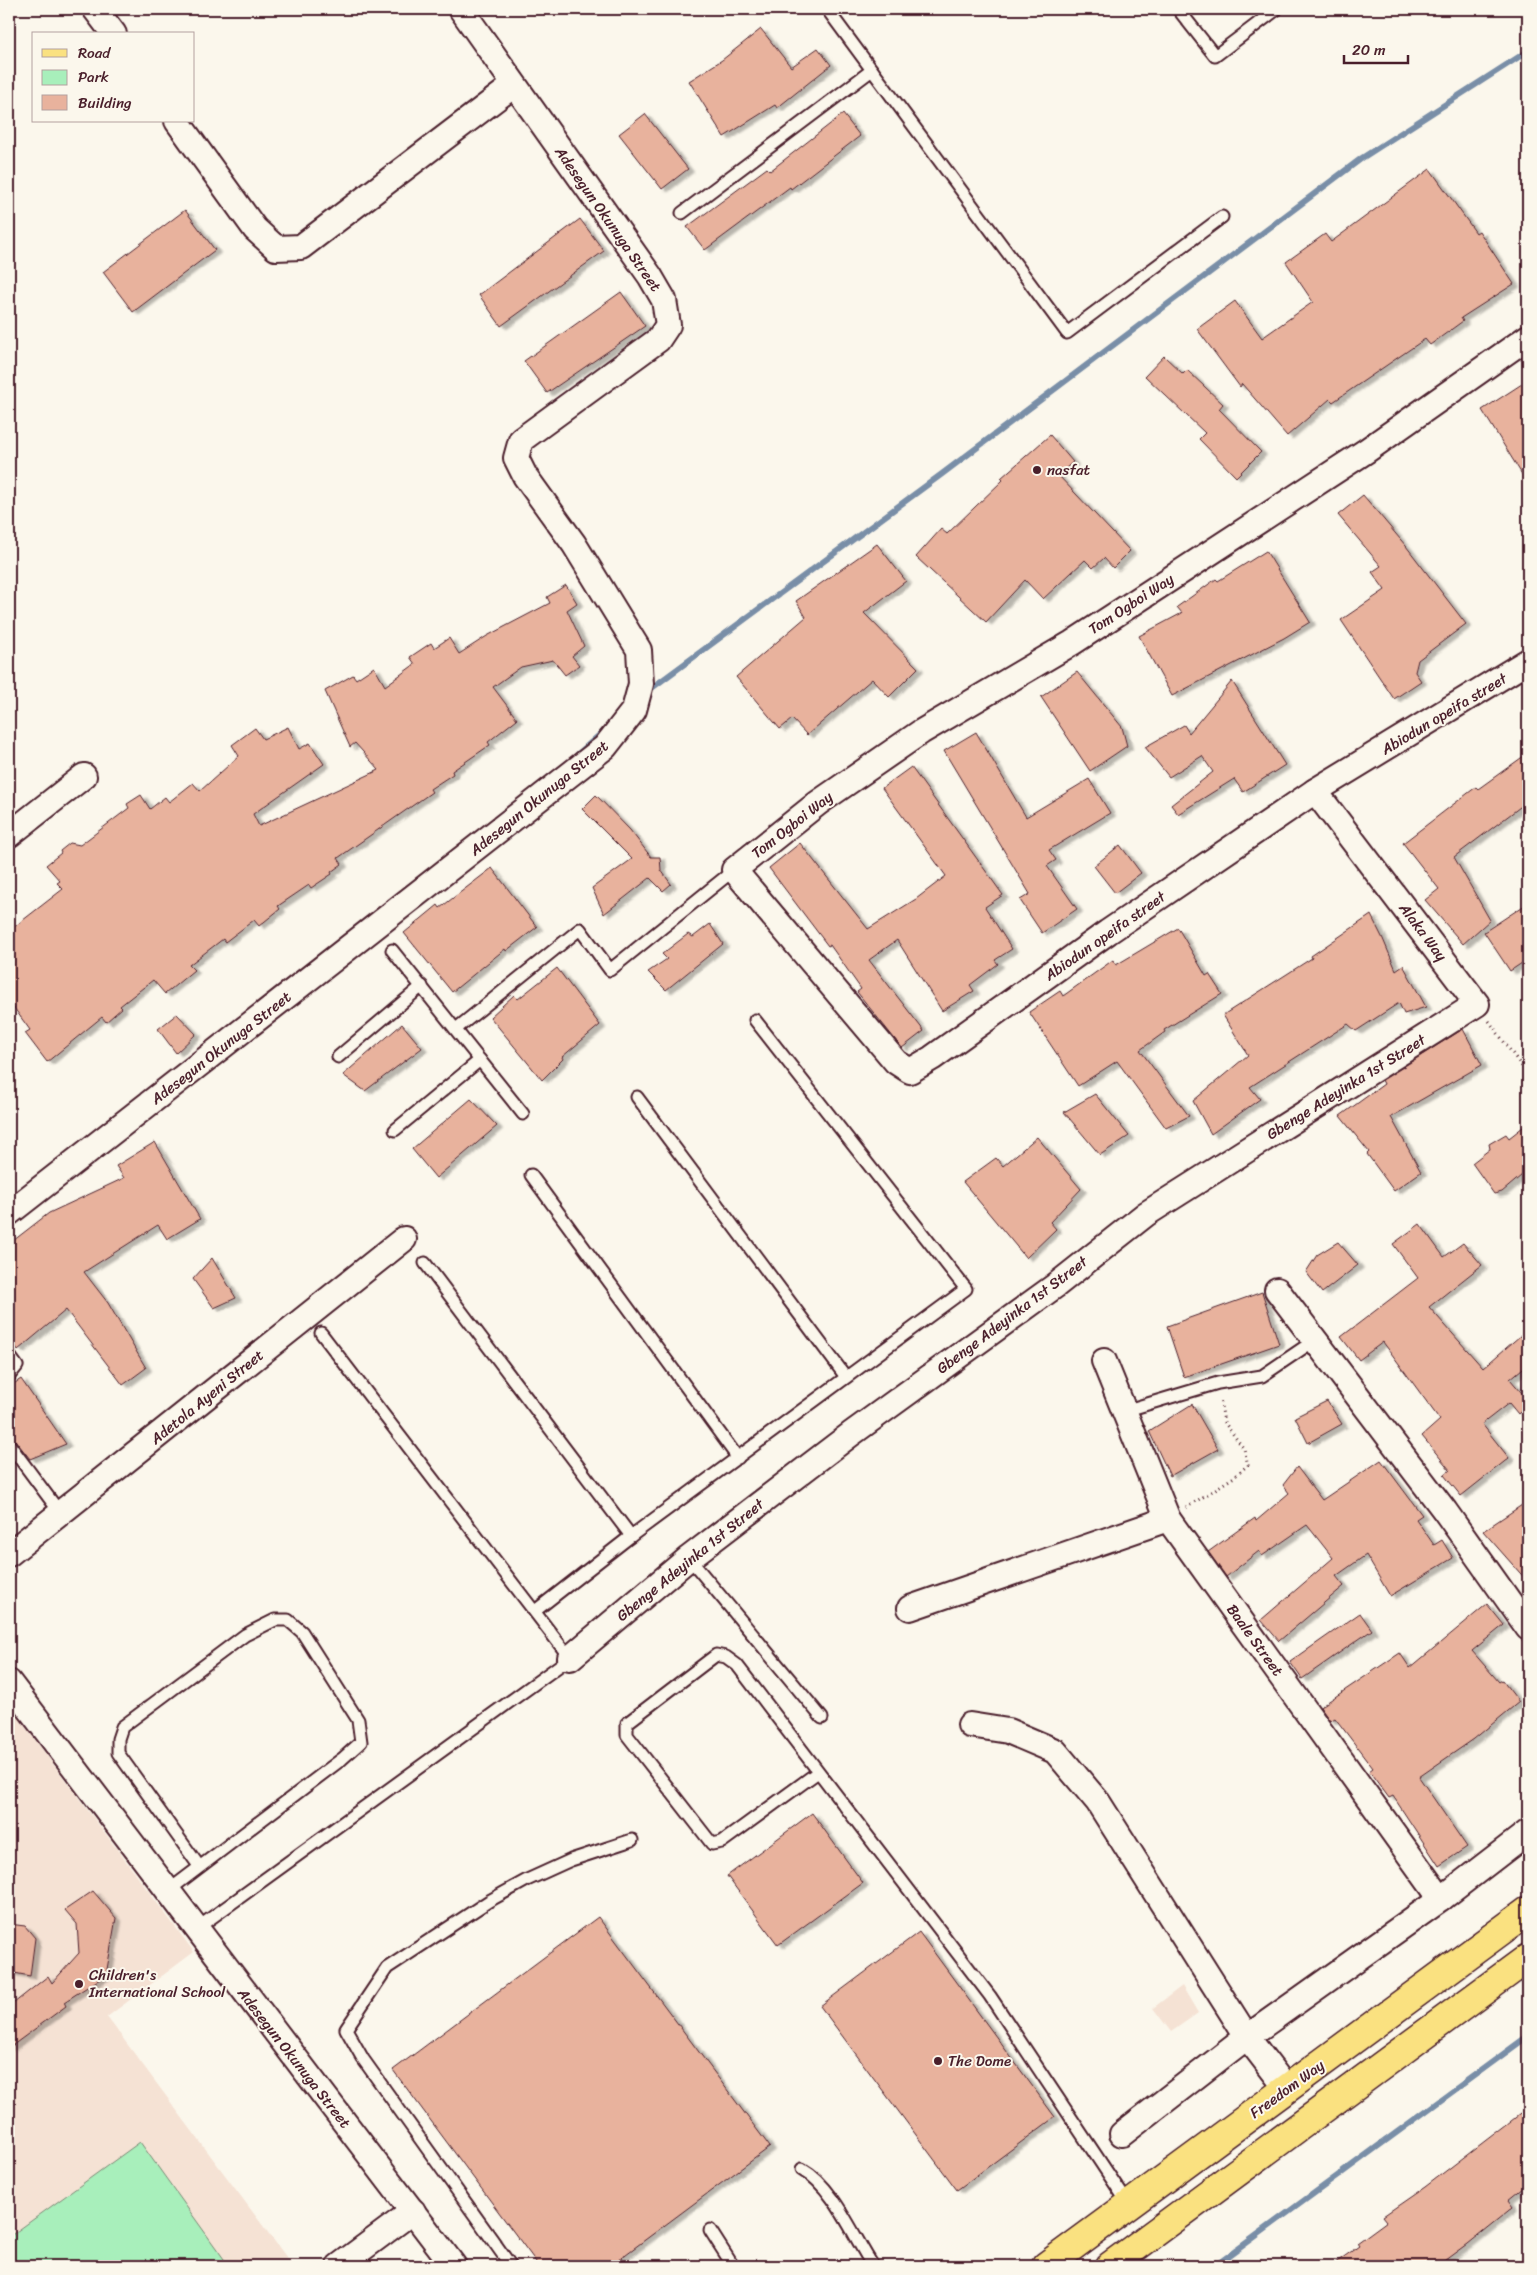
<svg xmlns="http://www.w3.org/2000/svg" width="1537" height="2275" font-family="Sriracha,sans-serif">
<defs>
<filter id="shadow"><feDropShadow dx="5.5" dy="3" stdDeviation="1" flood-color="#0004"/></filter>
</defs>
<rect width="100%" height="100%" fill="#fbf7ec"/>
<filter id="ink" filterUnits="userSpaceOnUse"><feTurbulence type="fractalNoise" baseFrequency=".02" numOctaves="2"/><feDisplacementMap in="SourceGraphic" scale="10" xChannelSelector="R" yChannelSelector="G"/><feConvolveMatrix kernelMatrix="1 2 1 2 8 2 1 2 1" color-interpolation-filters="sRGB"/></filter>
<g filter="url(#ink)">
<g fill="#f5e2d4">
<path d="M9,1705L194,1952L107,2017L293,2266H9Z"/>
<path d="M1182,1986L1198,2013L1171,2032L1153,2008Z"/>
</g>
<path fill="#a8efbb" stroke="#798773" d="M140,2142L229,2266H9V2237Z"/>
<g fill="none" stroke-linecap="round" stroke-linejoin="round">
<g stroke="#798ea7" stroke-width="6">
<path d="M649,690L942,474L1362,158L1528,51"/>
<path d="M578,754L604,731"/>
<path d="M1215,2266L1528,2036"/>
</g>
</g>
<g fill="#e8b29d" stroke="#4a1f2b" filter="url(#shadow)">
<path d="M761,29L791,67L818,48L831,65L777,108L775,105L724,137L689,81L722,60Z"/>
<path d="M645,114L688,169L662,189L619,134Z"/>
<path d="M843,114L860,136L791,189L790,187L705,250L687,227L767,168L770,171Z"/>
<path d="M1430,169L1476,233L1479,231L1514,284L1461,318L1463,321L1430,345L1425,339L1333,402L1330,399L1287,436L1242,384L1240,387L1197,329L1235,301L1262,338L1313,302L1286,262L1325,234L1331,242Z"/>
<path d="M185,210L215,250L133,312L103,272Z"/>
<path d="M580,219L604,251L501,326L479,295Z"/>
<path d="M621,292L645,326L547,393L524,361Z"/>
<path d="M1164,356L1183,374L1187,370L1223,404L1219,409L1261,452L1236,477L1199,439L1205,433L1145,376Z"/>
<path d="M1528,380V484L1482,410Z"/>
<path d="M1050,435L1073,462L1058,475L1130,551L1113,568L1104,558L1093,568L1085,560L1043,599L1025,580L986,622L916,557L941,529L947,534L1003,480L1001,478Z"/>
<path d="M1363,495L1406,546L1466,624L1418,660L1415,672L1421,681L1394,699L1341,620L1385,590L1372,572L1381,566L1338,515Z"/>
<path d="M877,544L906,581L864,613L918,668L889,697L872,679L807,735L792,719L780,729L736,677L806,617L796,601Z"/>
<path d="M1266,551L1310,622L1284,638L1172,696L1139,636L1182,613L1177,607L1216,579L1218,581Z"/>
<path d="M566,585L577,603L567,610L584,646L572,656L579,665L565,675L553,660L521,667L493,687L517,719L488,742L490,745L452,771L453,774L430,789L432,792L338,858L342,864L331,872L332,874L311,888L309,885L278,906L280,909L259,926L254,920L225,942L223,939L189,965L194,970L165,994L153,980L120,1006L122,1008L106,1022L102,1017L47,1062L25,1033L30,1030L9,1001V931L63,889L57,883L60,881L46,865L61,853L60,851L70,843L80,845L129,808L127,804L141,795L150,809L165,797L169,802L193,783L200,791L239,756L232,745L255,728L263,739L288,727L299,749L310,743L324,764L253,814L259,826L379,770L355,743L350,747L325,691L353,675L356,679L374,667L385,686L415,664L410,657L431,643L434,648L449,638L459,654L487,636L550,603L547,597Z"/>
<path d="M1077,672L1122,727L1127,746L1090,771L1041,697Z"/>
<path d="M1232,681L1285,765L1243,792L1234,779L1178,814L1171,805L1213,772L1202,756L1169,777L1145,747L1184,725L1189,733Z"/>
<path d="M976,732L1026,817L1089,779L1110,813L1049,850L1056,860L1047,866L1077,909L1042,933L1020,900L1030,894L944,751Z"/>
<path d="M1528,753V801L1454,857L1490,920L1463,944L1425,900L1439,889L1403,843L1476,787L1478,789Z"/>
<path d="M911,767L1003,895L985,907L1012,949L995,960L998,964L970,985L974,991L942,1011L897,940L869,960L924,1031L902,1048L857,992L861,989L830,945L828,946L769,868L800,843L868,929L916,899L946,876L882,788Z"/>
<path d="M596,795L630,830L651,857H660L661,870L671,884L663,891L650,878L604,914L592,888L632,859L582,809Z"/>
<path d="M1120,845L1141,873L1115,893L1094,866Z"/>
<path d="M492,868L537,927L506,951L505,949L452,992L404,933L438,905L440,908Z"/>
<path d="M1528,903V959L1510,971L1484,932Z"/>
<path d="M1371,915L1383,939L1396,970L1403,965L1426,1007L1404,1014L1399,1003L1356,1031L1348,1024L1250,1087L1260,1099L1211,1134L1193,1101L1248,1055L1223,1015L1312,958L1311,956Z"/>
<path d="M710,924L723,944L666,990L648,972L667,959L662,954L688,934L693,937Z"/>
<path d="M1178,928L1206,976L1209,974L1222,994L1164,1030L1165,1032L1140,1050L1189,1116L1166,1128L1117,1061L1078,1086L1029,1012L1060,991L1063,996L1113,960L1116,965Z"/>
<path d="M557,968L600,1025L562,1057L563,1059L542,1080L490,1017L514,995L518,999Z"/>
<path d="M177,1014L196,1034L176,1053L158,1029Z"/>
<path d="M402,1024L422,1048L365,1091L343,1075Z"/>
<path d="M1463,1029L1482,1065L1391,1117L1421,1172L1394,1191L1367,1154L1369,1152L1340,1116L1384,1084L1382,1080Z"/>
<path d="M1095,1094L1129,1136L1100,1155L1064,1112Z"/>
<path d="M471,1099L497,1126L436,1178L412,1149Z"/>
<path d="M1528,1123V1170L1502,1192L1494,1194L1472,1163L1490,1149L1489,1144L1506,1134L1509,1138Z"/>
<path d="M1037,1137L1081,1189L1050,1222L1056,1229L1026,1258L963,1182L996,1158L1003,1166Z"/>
<path d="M155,1142L200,1219L167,1239L158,1225L84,1272L108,1303L146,1368L123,1385L66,1310L18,1350L9,1337V1244L49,1213L124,1178L116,1166Z"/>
<path d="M1420,1224L1444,1257L1463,1243L1482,1265L1429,1307L1483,1368L1528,1329V1364L1510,1379L1528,1400V1405L1518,1414L1509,1403L1482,1424L1509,1458L1461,1496L1444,1475L1450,1470L1422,1436L1440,1420L1383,1342L1359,1360L1341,1337L1418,1278L1393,1244Z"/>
<path d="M1338,1242L1358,1265L1322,1293L1306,1272L1317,1255Z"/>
<path d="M212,1258L236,1298L214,1308L193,1279Z"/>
<path d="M1262,1292L1279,1344L1184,1377L1167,1326Z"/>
<path d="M21,1379L66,1444L30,1459L15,1440L9,1437V1387Z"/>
<path d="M1327,1401L1342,1424L1308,1443L1295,1417Z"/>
<path d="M1192,1404L1218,1449L1170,1476L1149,1431Z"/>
<path d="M1381,1460L1422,1515L1416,1519L1434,1545L1442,1540L1453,1558L1390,1596L1366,1555L1336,1576L1344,1586L1279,1641L1261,1620L1333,1558L1307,1525L1262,1556L1259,1551L1226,1577L1208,1552L1255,1518L1256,1521L1289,1493L1283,1485L1297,1467L1322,1500Z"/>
<path d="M1528,1501V1582L1483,1531Z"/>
<path d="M1487,1604L1504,1625L1472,1651L1499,1682L1502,1680L1519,1702L1474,1739L1419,1777L1467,1847L1439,1866L1393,1796L1389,1798L1369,1771L1373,1768L1335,1718L1330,1721L1320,1707L1400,1653L1410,1668Z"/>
<path d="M1360,1613L1372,1630L1302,1679L1290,1662Z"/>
<path d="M812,1813L863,1883L778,1945L727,1876Z"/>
<path d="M93,1891L116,1918L106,1975L64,2002L66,2006L9,2048V2007L48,1976L52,1983L79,1953L77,1924L65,1910Z"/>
<path d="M598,1917L770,2147L610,2266H539L393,2070Z"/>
<path d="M9,1924L25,1926L35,1938L30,1976L9,1972Z"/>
<path d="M919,1932L1055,2117L957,2190L820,2006Z"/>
<path d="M1528,2108V2184L1508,2200L1513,2207L1467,2244L1437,2266H1331L1359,2246L1357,2243L1387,2221L1383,2216L1425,2187Z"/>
</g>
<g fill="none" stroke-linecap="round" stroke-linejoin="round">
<g stroke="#4a1f2b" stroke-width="15">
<g id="lane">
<path d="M1178,9L1215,56L1277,9"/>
<path d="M872,70L1067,333L1222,217"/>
<path d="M682,213L872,70L827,9"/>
<path d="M392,950L523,1114"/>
<path d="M456,1029L580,929L610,970L734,870"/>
<path d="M338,1057L422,986"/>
<path d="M637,1097L846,1377"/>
<path d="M395,1130L480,1060"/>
<path d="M531,1175L738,1458"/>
<path d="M425,1263L631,1536"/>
<path d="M9,1355L17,1366L9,1376"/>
<path d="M1124,1411L1218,1383L1262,1376L1315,1340"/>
<path d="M9,1444L61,1514"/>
<path d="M689,1558L822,1718"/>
<path d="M535,1611L631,1536L966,1289L755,1020"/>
<path d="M818,1772L722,1842L712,1844L627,1735V1723L716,1655L726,1657L737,1665L990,1996L1129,2205"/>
<path d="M168,1891L342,1759L361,1742L358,1720L302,1632L288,1620H275L245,1635L122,1727L118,1739V1753L199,1866"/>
<path d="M196,1929L570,1658L321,1333"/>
<path d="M802,2169C834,2187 853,2236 873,2266"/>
<path d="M710,2230L733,2266"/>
<path d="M511,2266L363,2059L346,2029L387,1968L489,1901L527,1880L571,1860L632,1840"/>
</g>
</g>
<g stroke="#4a1f2b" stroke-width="28">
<g id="street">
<path d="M95,9L114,34"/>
<path d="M177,121L255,229L276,248L301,247L514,85"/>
<path d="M1528,337L1366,451L1072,643L921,732L818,803L734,870L896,1062L910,1071L932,1058L1108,932L1315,791L1528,661"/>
<path d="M9,835L84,776"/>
<path d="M9,1213L605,747L634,710L641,684L639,650L574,544L525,476L516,458L521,440L658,340L668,325L664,300L650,276L461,9"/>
<path d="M1277,1290L1445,1511L1528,1628"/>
<path d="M1104,1361L1168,1519L1441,1899"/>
<path d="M9,1554L404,1239"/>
<path d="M910,1608L1168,1519"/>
<path d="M570,1658L689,1558L851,1434L1055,1286L1146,1214L1477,1004L1315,791"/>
<path d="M9,1682L454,2266"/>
<path d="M970,1725L1008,1731L1055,1751L1098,1802L1247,2037L1287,2089"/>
<path d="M1122,2134L1247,2037L1441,1899L1528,1832"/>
<path d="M339,2266L413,2211"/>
</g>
</g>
<g stroke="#4a1f2b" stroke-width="31">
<g id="primary">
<path d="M1046,2266L1528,1911"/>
<path d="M1110,2266L1528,1958"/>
</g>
</g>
<g stroke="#4a1f2b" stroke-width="3" stroke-dasharray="1 4" stroke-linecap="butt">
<path d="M1489,1021L1528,1075"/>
<path d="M1186,1508L1234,1477L1248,1465L1244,1449L1224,1422L1220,1398"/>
</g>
<use href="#lane" stroke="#fbf7ec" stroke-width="11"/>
<use href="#street" stroke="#fbf7ec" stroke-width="24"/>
<use href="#primary" stroke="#fae180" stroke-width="28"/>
</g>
</g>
<g fill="#4a1f2b" stroke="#fbf7ec" stroke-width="2">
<circle cx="1037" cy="470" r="5"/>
<circle cx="79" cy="1984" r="5"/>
<circle cx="938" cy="2061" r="5"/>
</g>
<g text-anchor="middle" stroke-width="4" stroke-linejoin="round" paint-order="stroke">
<g font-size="15" fill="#4a1f2b" stroke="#fbf7ec">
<text transform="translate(608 219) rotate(55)" y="5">Adesegun Okunuga Street</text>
<text transform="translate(1131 604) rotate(-33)" y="5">Tom Ogboi Way</text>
<text transform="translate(1444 714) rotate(-31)" y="5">Abiodun opeifa street</text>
<text transform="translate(539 798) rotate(-39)" y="5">Adesegun Okunuga Street</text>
<text transform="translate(792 825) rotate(-38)" y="5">Tom Ogboi Way</text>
<text transform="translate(1423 932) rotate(53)" y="5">Alaka Way</text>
<text transform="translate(1105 936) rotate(-35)" y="5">Abiodun opeifa street</text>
<text transform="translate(221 1048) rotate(-38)" y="5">Adesegun Okunuga Street</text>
<text transform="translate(1346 1087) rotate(-32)" y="5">Gbenge Adeyinka 1st Street</text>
<text transform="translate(1012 1315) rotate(-37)" y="5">Gbenge Adeyinka 1st Street</text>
<text transform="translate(207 1397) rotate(-39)" y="5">Adetola Ayeni Street</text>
<text transform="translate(690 1560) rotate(-39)" y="5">Gbenge Adeyinka 1st Street</text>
<text transform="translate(1255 1640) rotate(54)" y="5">Baale Street</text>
<text transform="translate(294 2058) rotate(52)" y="5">Adesegun Okunuga Street</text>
<text transform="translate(1287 2089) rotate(-36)" y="5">Freedom Way</text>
</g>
<g font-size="15" fill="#4a1f2b" stroke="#fbf7ec" text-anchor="start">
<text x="1047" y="475">nasfat</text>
<text x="89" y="1980">Children's<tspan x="89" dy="17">International School</tspan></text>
<text x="948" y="2066">The Dome</text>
</g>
</g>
<rect width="1537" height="2275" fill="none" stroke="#fbf7ec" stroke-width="30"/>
<rect x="15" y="15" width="1507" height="2245" fill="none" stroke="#4a1f2b" stroke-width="2" filter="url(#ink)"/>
<rect x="32" y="32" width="162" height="90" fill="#fbf7ec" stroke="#b4a19f"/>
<rect x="42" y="49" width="25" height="8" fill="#fae180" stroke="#b4a19f"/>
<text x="78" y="58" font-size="15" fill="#4a1f2b">Road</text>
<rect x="42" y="70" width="25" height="15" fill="#a8efbb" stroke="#b4a19f"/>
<text x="78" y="82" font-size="15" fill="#4a1f2b">Park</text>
<rect x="42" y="95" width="25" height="15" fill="#e8b29d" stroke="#b4a19f"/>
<text x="78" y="108" font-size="15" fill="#4a1f2b">Building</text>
<path d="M1344 55v8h64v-8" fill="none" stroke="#4a1f2b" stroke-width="2.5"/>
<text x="1352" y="55" font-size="15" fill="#4a1f2b" stroke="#fbf7ec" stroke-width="4" paint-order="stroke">20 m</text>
</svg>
